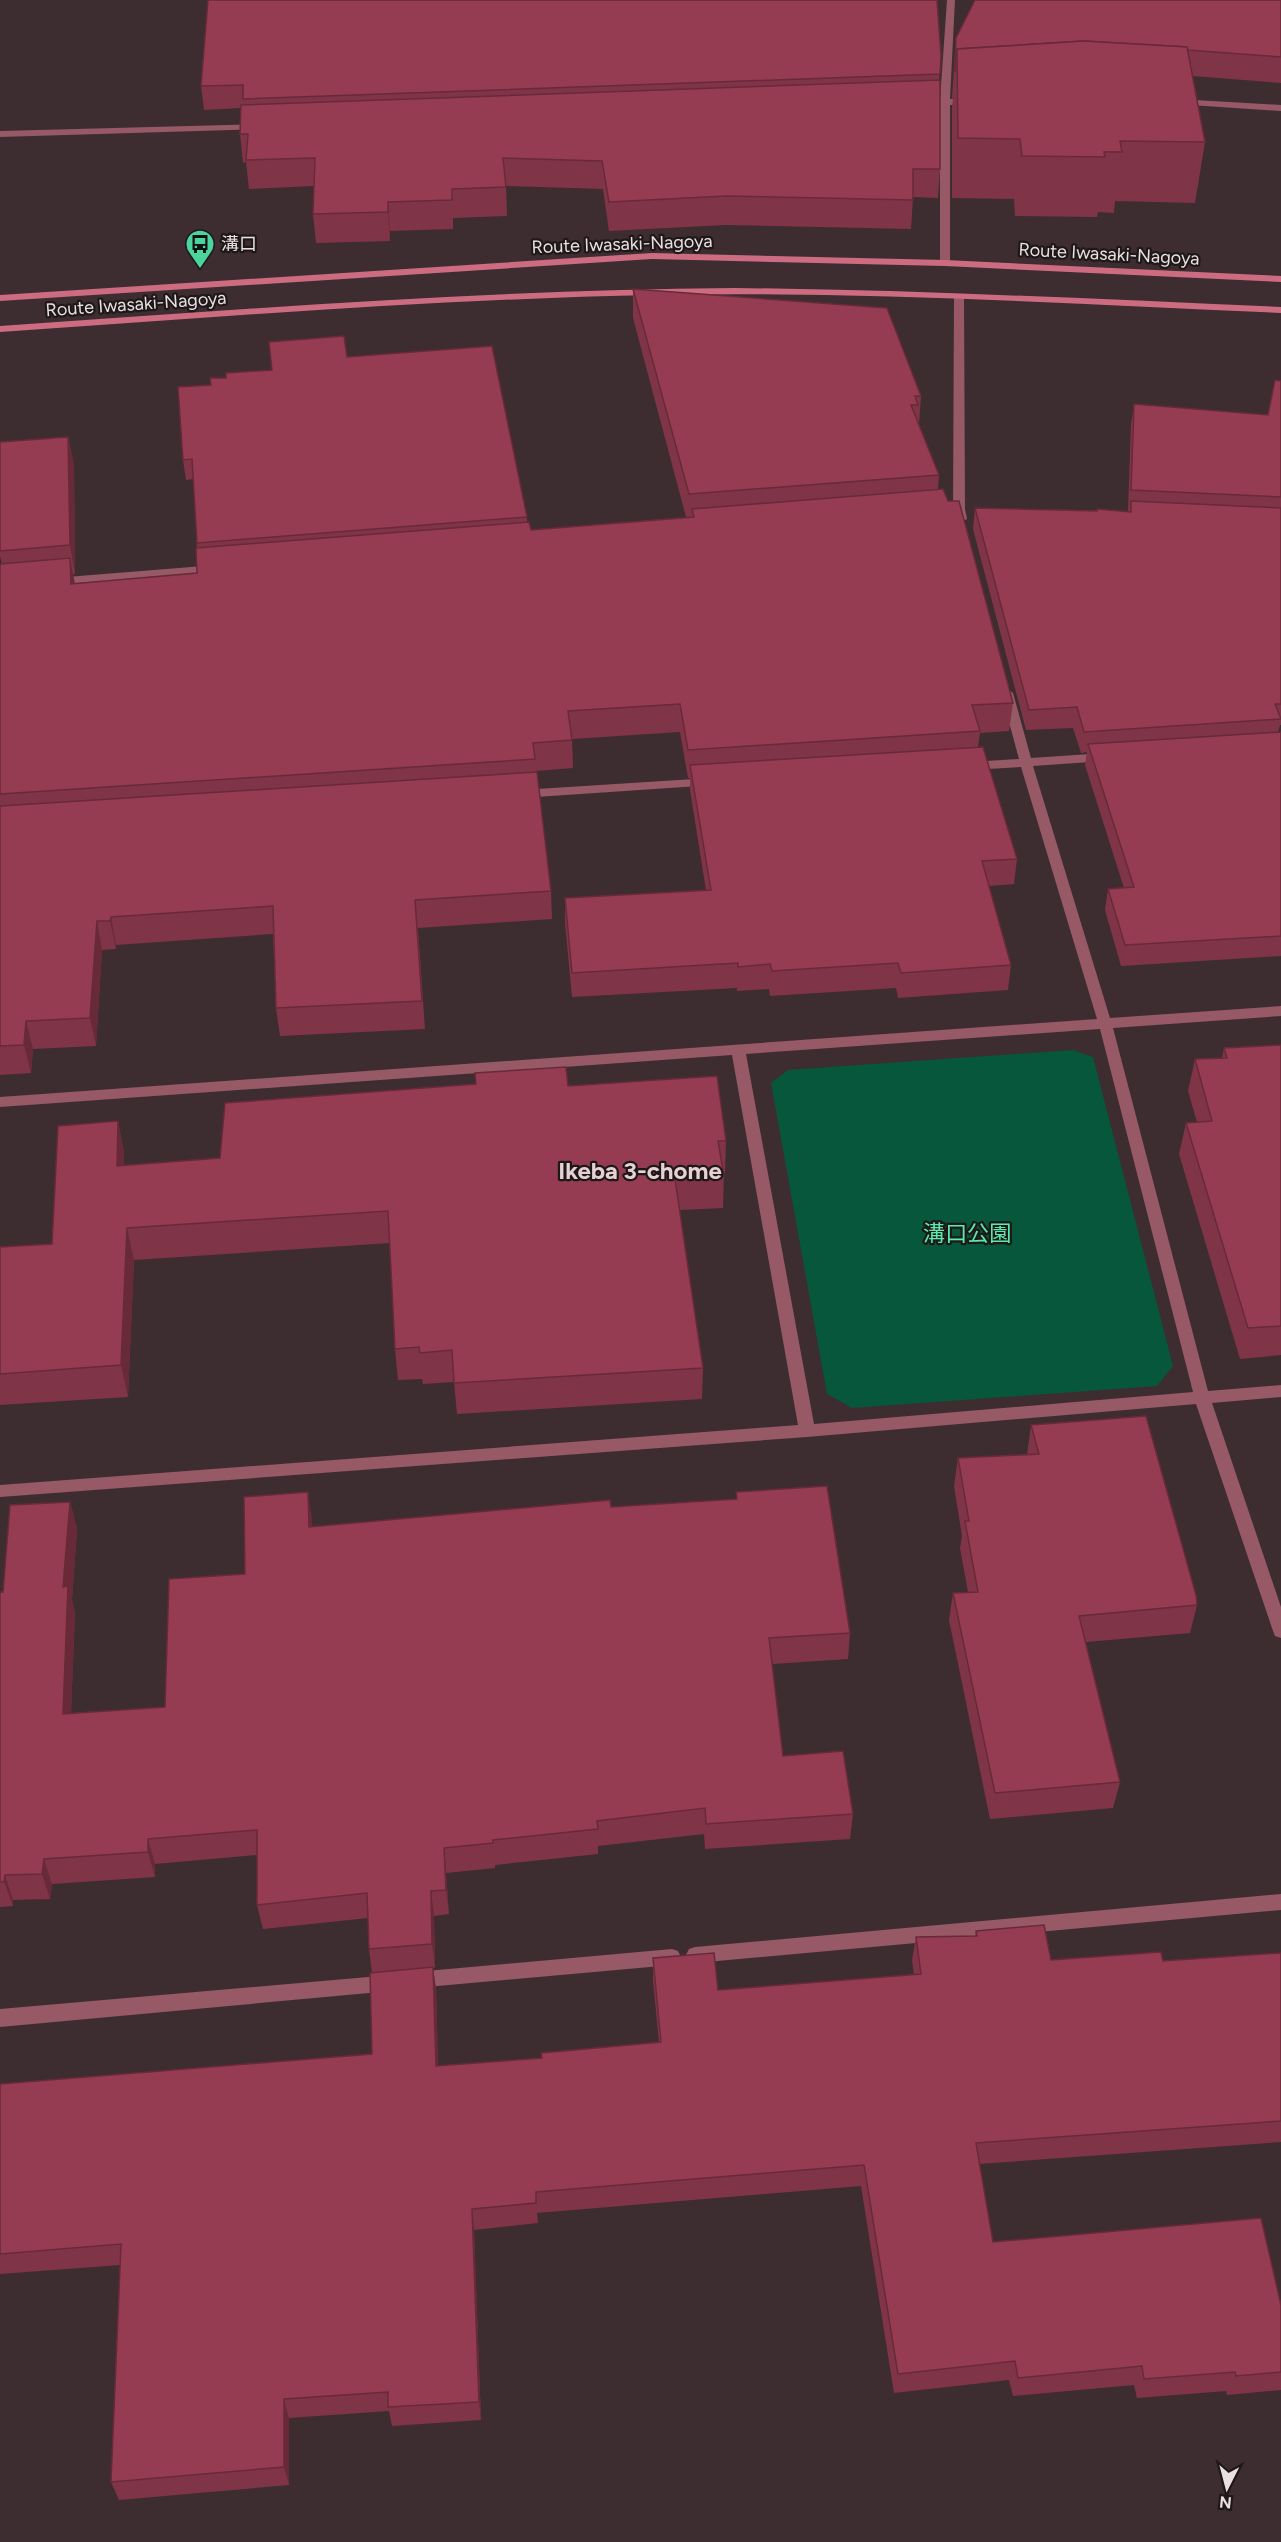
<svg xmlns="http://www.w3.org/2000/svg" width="1281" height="2542" font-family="Figtree,'Noto Sans JP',sans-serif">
<rect width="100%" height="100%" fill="#3d2d30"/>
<path fill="#06573b" d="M1073,1050L1093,1057L1173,1366L1157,1386L852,1408L827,1394L771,1083L788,1070Z"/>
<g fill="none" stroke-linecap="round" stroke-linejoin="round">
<g fill="#965965" fill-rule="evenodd">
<path d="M947,0H955L950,99L971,98L976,101L971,104L950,105V263L945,266L940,263V106L920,107L915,104L920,101L940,100Z"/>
<path d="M1178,99L1281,105V111L1175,104V100Z"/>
<path d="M261,124L266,127L264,129L0,137V131Z"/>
<path d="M959,294L964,297L965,509L967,519L961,522L955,519L953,509L954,297Z"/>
<path d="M216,565L220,567V571L54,586L48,582L54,578Z"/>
<path d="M1007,689L1013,693L1031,758L1105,753L1111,757L1105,761L1033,766L1110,1018L1281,1006V1016L1113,1028L1208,1391L1281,1385V1397L1212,1403L1281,1607V1638L1275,1636L1273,1631L1196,1404L807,1437L0,1497V1485L798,1425L732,1055L0,1107V1097L1097,1019L1021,767L970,770L964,766L970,762L1019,759L1001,693ZM1100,1029L1193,1392L814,1424L746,1054Z"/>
<path d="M710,778L714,779L716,782L714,785L521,798L515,794L521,790Z"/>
<path d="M1281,1894V1910L695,1963L689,1961L686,1955L689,1949L695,1947Z"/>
<path d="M672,1949L678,1951L681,1957L678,1963L672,1965L415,1988L409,1986L406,1980L409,1974L415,1972Z"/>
<path d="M391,1975L397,1977L400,1983L397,1989L391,1991L0,2027V2009Z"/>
</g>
<g fill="#cd6c81" fill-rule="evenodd">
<path d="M652,253L945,260L1281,276V282L945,266L652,259L0,301V295Z"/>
<path d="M734,288C917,290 1099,299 1281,307V313C1073,304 865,291 656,295C437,299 219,317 0,332V326C245,309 489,290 734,288Z"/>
</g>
</g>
<g fill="#803447">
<path d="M1281,0V83L1193,76L1205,142L1195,203L1115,201L1114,213L1098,212L1097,217L1015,216L1014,199L952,198V108L953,98H952L956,38Z"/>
<path d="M941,56L939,80L940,169L938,198L913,197L911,229L725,225L609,231L603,189L506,186L507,216L453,218V229L390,231V241L316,243L313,214L314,186L249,189L246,162L243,163L240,134L241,108L204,110L201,86Z"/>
<path d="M633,289L921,396L919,424L939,475L938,489L1013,703L1009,731L980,733L978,747L1017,859L1014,884L989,886L1011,965L1008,990L898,998L896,988L770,996L769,989L737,991V988L572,997L565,923V898L706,890L690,790V778H688L680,732L572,739L573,768L536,771L551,891L552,919L418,928L425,1029L280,1036L276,1008L273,934L116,945V949L102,950L96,1046L33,1049L31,1073L0,1075V564H2L0,556V442L68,437L74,465L75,574H73L75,583L197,573V548L193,479L186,480L183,460L211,385L226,378L347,357L527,517V522L531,530L686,517L633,318Z"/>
<path d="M1281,381V725H1280L1278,732H1281V956L1121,966L1105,910L1108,889L1124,888L1085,765L1087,752L1081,753L1073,728L1026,730L973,529L975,508L1128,511L1131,424L1134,404L1268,415Z"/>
<path d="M1281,1045V1355L1240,1359L1179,1154L1186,1123L1197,1122L1188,1091L1195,1059L1222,1058L1224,1048Z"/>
<path d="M568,1086L726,1141L725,1173H724L723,1208L679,1210L703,1368L702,1399L457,1414L454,1382L423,1384L422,1379L398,1380L395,1349L390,1243L134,1260L128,1397L0,1405V1247L52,1244L118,1121L124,1153V1165L220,1158Z"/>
<path d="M1031,1425L1197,1605L1190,1633L1086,1642L1120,1782L1113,1808L990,1819L949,1620L953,1593L968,1592L960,1548L962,1536L954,1486L958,1458L1027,1455Z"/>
<path d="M736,1492L850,1633L848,1659L772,1664L783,1756L853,1814L850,1839L705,1849L704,1834L598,1846V1854L495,1865V1868L446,1873L449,1914L434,1916L435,1968H433L436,1989L438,2066L542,2058L659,2042L653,1981V1958L718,1990L914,1975L912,1960L916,1937L975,1936L976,1931L1051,1960L1163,1961L1281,1953V2142L979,2164L993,2242L1281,2305V2390L1227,2395L1226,2391L1137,2398L1134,2385L1013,2396L1009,2380L894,2393L861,2186L537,2213L538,2223L474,2230L481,2420L392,2426L389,2411L289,2418V2485L119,2500L111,2482L120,2265L0,2274V2084L372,2054V1973L369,1949L368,1918L263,1929L257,1905V1855L155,1864V1877L52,1884L50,1899L13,1900V1906L0,1907V1592H3L70,1502L77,1529L72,1600L75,1613L71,1713L165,1707L245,1574L312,1519V1527L736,1499Z"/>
</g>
<g fill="#682a39">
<path d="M388,202L390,231V241L388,212Z"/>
<path d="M68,437L74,465L75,574L70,545Z"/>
<path d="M70,558L75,586L71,584Z"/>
<path d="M111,917L116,945V949L110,921Z"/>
<path d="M97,921L102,950L96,1046L90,1018Z"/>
<path d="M26,1021L33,1049L31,1073L24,1045Z"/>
<path d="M118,1121L124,1153L123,1198L117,1166Z"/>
<path d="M127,1228L134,1260L128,1397L121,1365Z"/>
<path d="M308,1492L312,1519L313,1554L309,1527Z"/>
<path d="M70,1502L77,1529L72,1600L75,1613L70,1739L63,1714V1587Z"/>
<path d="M148,1839L155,1864V1877L148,1852Z"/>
<path d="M444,1848L446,1873L449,1914L446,1890Z"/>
<path d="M44,1859L52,1884L50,1899L42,1874Z"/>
<path d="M5,1875L13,1900V1906L4,1882Z"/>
<path d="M431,1891L434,1916L435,1968L432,1944Z"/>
<path d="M433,1967L436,1989L439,2088L436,2066Z"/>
<path d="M472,2209L474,2230L481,2420L479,2402Z"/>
<path d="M284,2399L289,2418V2485L284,2467Z"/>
</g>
<g fill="#953c52" stroke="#682a39" stroke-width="1.5">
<path d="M208,0H937L941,56L940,74L243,99V85L201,86Z"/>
<path d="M975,0H1281V57L1188,50L1187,47L1084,41L957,49L955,72L956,38Z"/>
<path d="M1084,41L1187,47L1205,142L1120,141L1122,152H1104L1105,157L1022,156L1020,139L958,138L957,49Z"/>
<path d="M940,80V169H913V200L726,196L609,202L602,161L503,158L506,187L452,189V200L388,202V212L313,214L315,158L246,160L248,134H240L241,105Z"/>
<path d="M633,289L887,308L921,396H915L918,405H911L939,475L689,494Z"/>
<path d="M344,336L347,357L492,346L527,517L197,543L192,459L183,460L178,387L211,385L210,378H226V373L272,370L269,342Z"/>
<path d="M1275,380L1281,381V497L1131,490L1134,404L1268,415Z"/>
<path d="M68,437L70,545L0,551V442Z"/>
<path d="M943,489L948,501H959L1013,703L972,705L980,731L688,750L680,704L568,711L572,740L533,743L535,759L0,794V564L70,558L71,584L197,573L196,548L529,522L531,530L694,517L692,509Z"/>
<path d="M1131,501L1281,508V704H1275L1281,719L1084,732L1077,707L1029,710L975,508L1097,511V509L1131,512Z"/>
<path d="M1281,732V936L1125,945L1108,889L1134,887L1088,744Z"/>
<path d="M983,747L1017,859L982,861L1011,965L901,973L898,963L772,971L770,964L738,967V963L572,973L565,898L711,890L690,765Z"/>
<path d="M537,772L551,891L415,900L422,1001L276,1008L273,906L111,917L110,921H97L90,1018L26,1021L24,1045L0,1046V806Z"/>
<path d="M1281,1045V1326L1248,1328L1186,1123L1212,1121L1195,1059L1227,1058L1224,1048Z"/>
<path d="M566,1067L568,1086L717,1076L726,1141H718L724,1176L675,1179L703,1368L454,1383L452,1350L420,1353L419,1347L395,1349L388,1211L127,1228L121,1365L0,1374V1247L52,1244L58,1126L118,1121L117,1166L220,1158L225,1103L476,1084L475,1073Z"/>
<path d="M1146,1416L1196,1595L1197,1605L1079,1616L1120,1782L995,1793L953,1593L978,1592L965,1521H969L958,1458L1039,1454L1031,1425Z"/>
<path d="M827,1486L850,1633L769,1638L783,1756L843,1751L853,1814L706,1824L705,1808L597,1821L598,1829L493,1840V1843L444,1848L446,1890L431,1891L432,1944L369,1949L367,1893L257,1905V1830L148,1839V1852L44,1859L42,1874L5,1875L4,1882H0V1592H3L10,1505L70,1502L63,1587L68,1586L63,1714L165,1707L169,1579L245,1574L244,1497L308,1492L309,1527L610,1500L611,1507L737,1499L736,1492Z"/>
<path d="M1044,1925L1051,1960L1161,1952L1163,1961L1281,1953V2121L976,2143L993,2242L1261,2218L1281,2305V2372L1236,2376L1235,2372L1144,2379L1142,2366L1018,2378L1015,2361L898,2374L864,2165L536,2192V2203L472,2209L479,2402L388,2407V2392L284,2399V2467L111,2482L121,2244L0,2254V2084L372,2054L370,1973L433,1967L436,2066L542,2058L541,2053L661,2042L653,1958L714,1953L718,1990L921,1974L916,1937L977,1936L976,1931Z"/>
</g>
<defs>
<g id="bus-pin" transform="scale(1.5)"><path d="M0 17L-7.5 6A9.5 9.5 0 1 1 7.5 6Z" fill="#4bd49b" stroke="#1f1819"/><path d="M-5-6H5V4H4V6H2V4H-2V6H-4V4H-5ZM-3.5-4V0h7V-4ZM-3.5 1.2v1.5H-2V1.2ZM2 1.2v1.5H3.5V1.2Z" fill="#111"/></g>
</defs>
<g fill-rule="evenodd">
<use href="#bus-pin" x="200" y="244"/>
</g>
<g text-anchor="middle" stroke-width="4.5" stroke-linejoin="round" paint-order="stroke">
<g font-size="18" fill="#eae0e1" stroke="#1f1819" text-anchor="start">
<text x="221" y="250">溝口</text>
</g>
<g font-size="18" fill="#eae0e1" stroke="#1f1819">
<text transform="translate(622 244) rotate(-2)" y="6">Route Iwasaki-Nagoya</text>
<text transform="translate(1109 254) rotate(3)" y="6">Route Iwasaki-Nagoya</text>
<text transform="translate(136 304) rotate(-4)" y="6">Route Iwasaki-Nagoya</text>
</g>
<g font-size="22" fill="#5aeaad" stroke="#1f1819">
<text x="967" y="1241">溝口公園</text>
</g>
<g font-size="24" font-weight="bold" fill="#e6d2d5" stroke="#1f1819">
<text x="640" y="1179">Ikeba 3-chome</text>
</g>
</g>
<g transform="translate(1227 2488) rotate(186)" stroke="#1f1819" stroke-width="4.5" paint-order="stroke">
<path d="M0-4.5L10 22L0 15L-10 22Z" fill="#eae0e1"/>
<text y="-9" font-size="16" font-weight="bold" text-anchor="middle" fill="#eae0e1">N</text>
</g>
</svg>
